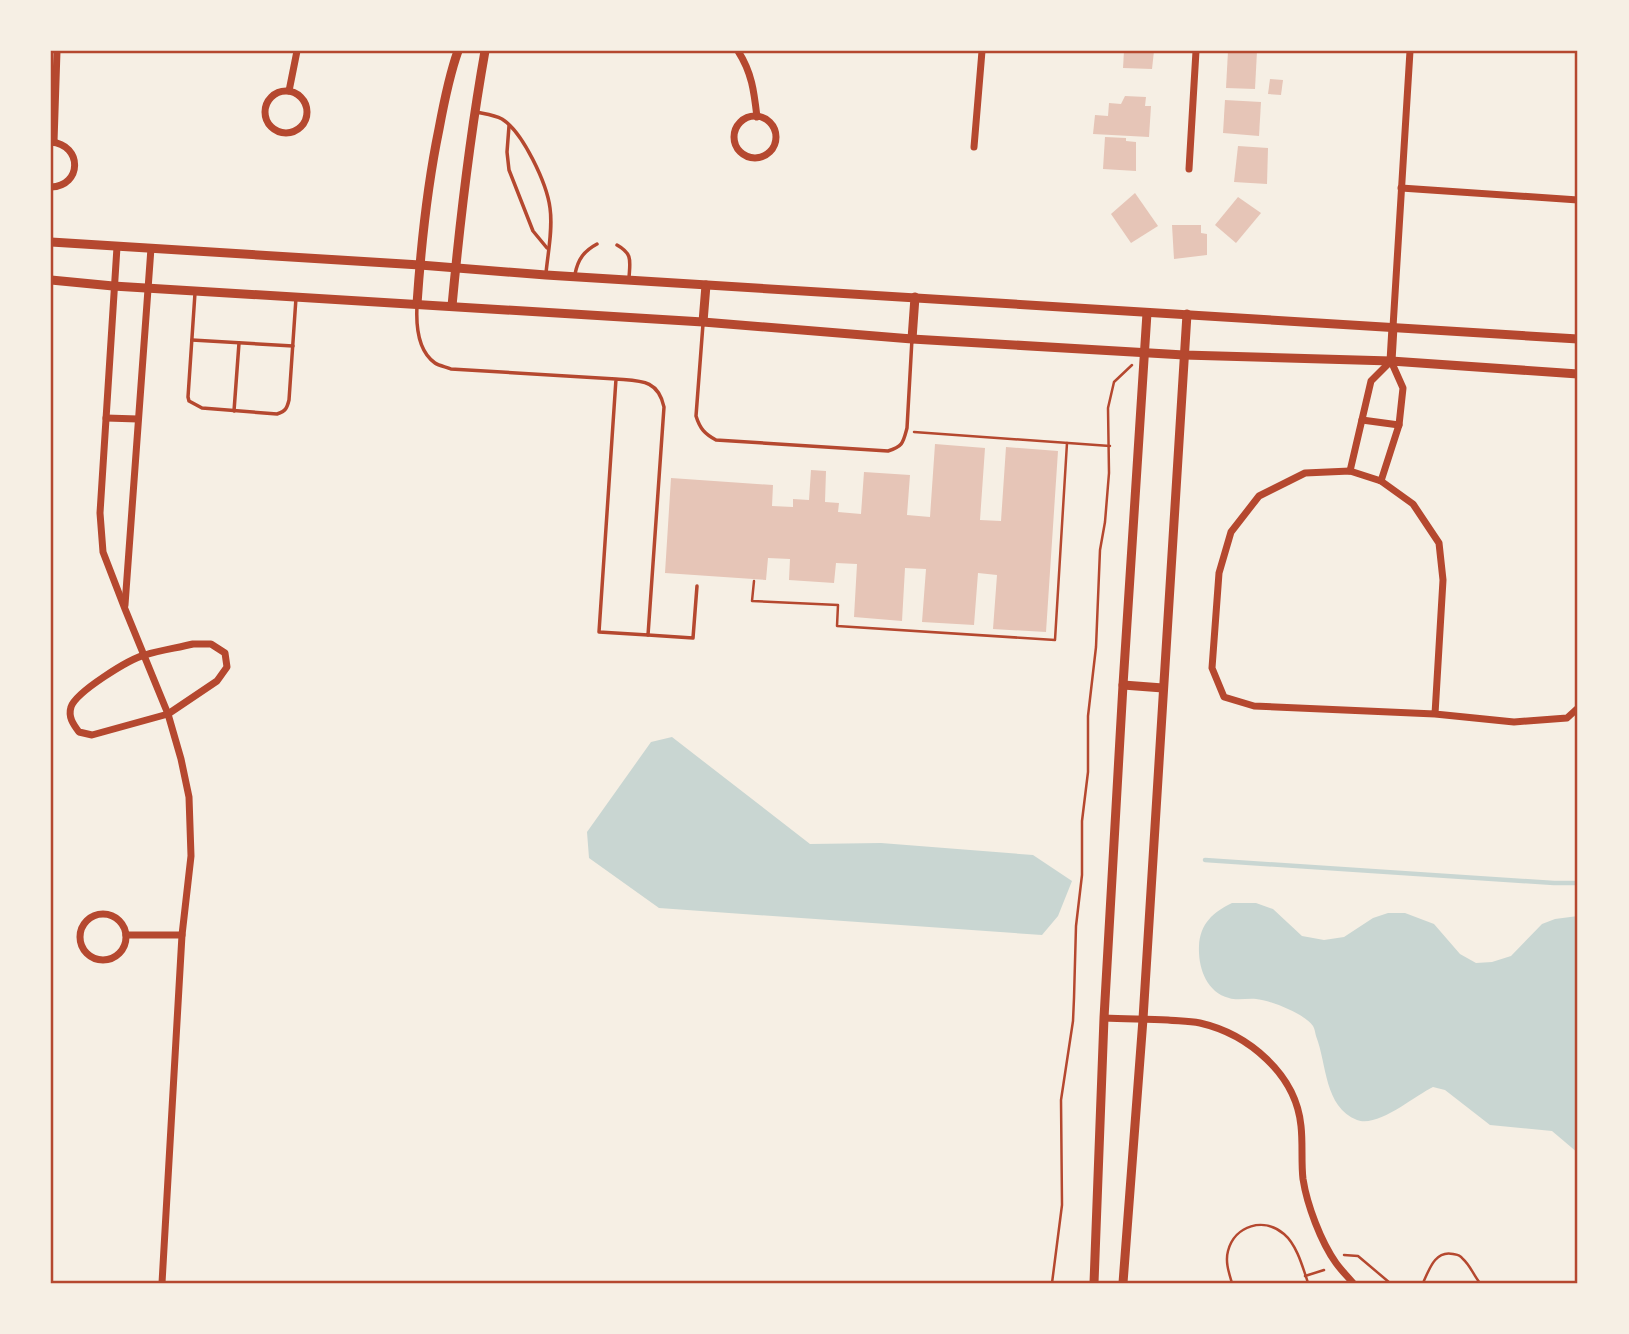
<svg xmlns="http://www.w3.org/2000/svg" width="1629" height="1334" font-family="'Fira Sans',sans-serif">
<rect width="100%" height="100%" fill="#f6efe4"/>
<g fill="#c9d6d2">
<path d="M672,737L810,844L881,843L1033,855L1072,881L1058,916L1042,935L659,908L589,858L587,832L651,742Z"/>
<path d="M1232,903H1256L1273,909L1302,936L1324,940L1344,937L1373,918L1388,913H1405L1434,924L1460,954L1476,963L1492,962L1511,956L1542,924L1555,919L1578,916V1153L1552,1131L1490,1125L1445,1090L1433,1087C1414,1096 1378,1128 1357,1120C1324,1107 1327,1064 1316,1036C1315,1033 1315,1029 1313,1026C1305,1014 1270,1000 1256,999C1247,998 1237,1001 1229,998C1206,992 1198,967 1199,946C1200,924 1213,912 1232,903Z"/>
</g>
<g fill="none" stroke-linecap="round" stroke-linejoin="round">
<path stroke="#c9d6d2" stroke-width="4.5" d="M1205,860L1554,883H1578"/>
</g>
<g fill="#e6c5b7">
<path d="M1124,51H1154L1152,69L1123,68Z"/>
<path d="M1228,51H1257L1255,89L1226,88Z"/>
<path d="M1270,79L1283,80L1281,95L1268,94Z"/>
<path d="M1125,96L1146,97L1145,106H1151L1149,137L1093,134L1095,115L1108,116L1109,103L1121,104Z"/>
<path d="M1225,100L1261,102L1259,136L1223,133Z"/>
<path d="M1105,137L1126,138V141L1136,142V171L1103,169Z"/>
<path d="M1238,146L1268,148L1267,184L1234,182Z"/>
<path d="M1135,193L1158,226L1131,243L1111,214Z"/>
<path d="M1238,197L1261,213L1236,243L1215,225Z"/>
<path d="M1172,225H1201V233L1207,234V255L1174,259Z"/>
<path d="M935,444L985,448L980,520L1001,521L1006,447L1058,451L1046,632L993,629L997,575L978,573L974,625L922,622L926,569L905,568L902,621L854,617L857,564L836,563L834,583L789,580L790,559L768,558L766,580L665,573L671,478L773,485L772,506L793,507V499L809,500L811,470L826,471L825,502L839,503L838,512L861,514L864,472L910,475L907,515L930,517Z"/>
</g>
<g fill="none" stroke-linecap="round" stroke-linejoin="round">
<g stroke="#b5482f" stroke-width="2.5">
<path d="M914,432L1110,446"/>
<path d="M754,581L752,601L838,605L837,626L1055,640L1067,443"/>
<path d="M1344,1255L1358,1256L1390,1283"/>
<path d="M1305,1276L1324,1270"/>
<path d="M1052,1283L1062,1205L1061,1100L1073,1021L1074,998L1076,926L1082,875V821L1088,772V716L1096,647L1100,550L1105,522L1109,473L1108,408L1114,382L1132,365"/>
<path d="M1232,1283C1229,1273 1225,1262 1228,1251C1235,1225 1264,1217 1284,1234C1297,1245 1303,1268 1308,1283"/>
<path d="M1423,1283C1429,1270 1435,1250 1453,1254C1458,1255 1460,1255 1463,1259C1470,1265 1474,1276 1480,1283"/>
</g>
<g stroke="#b5482f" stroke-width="3.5">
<path d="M476,112C485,114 494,115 502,119C523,132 547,184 550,208C553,229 548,252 546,273"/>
<path d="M509,126L507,152L509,170L533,231L547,248"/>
<path d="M617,245C633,254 630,261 629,278"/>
<path d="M575,274C578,259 584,251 597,244"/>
<path d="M195,293L188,397L189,401L202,408L277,414C286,411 287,408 289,400L296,298"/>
<path d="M417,306C416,325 418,351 435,363C439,366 447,367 451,369L616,379C640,381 658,379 664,407L648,635L599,632L616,379"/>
<path d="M703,324L696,416C700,429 705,434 716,440L888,451C903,446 903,443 907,428L912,339"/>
<path d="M192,340L293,346"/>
<path d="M234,411L239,343"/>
<path d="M648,635L693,638L697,586"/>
</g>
<g stroke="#b5482f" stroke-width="7">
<path d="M738,51C752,73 754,91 757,117"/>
<path d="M289,91L297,51"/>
<circle cx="286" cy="112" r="21"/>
<circle cx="755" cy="137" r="21"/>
<path d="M54,142L57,51"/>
<path d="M974,147L982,51"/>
<path d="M1189,169L1196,51"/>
<path d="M51,187C82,186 83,145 51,142"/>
<path d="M1401,188L1578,200"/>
<path d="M117,247L100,513L103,552L125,609L168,714L181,759L189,797L191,856L182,935L162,1283"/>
<path d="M1393,327L1410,51"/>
<path d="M106,418L138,419"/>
<path d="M1362,420L1399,425"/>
<path d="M1350,471L1371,381L1391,361L1403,388L1399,425L1381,481"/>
<path d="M125,605L151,248"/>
<path d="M193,644H211L225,653L227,667L217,681L168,714L92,735L79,732C73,724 68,717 71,707C76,692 129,659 145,655C161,650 177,648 193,644Z"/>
<path d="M1435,714L1443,580L1439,543L1413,504L1381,481L1350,471L1305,473L1259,496L1231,532L1219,573L1212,668L1224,697L1254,706L1435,714L1514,722L1567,718L1578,708"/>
<circle cx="103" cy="937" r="23"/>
<path d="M126,935H182"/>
<path d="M1104,1018C1125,1019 1146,1019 1168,1020C1178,1021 1189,1021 1200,1023C1248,1034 1296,1074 1301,1126C1303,1144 1301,1162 1303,1179C1307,1205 1321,1242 1336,1263C1341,1270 1348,1277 1353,1283"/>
</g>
<g stroke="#b5482f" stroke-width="9">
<path d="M51,242L420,265L546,275L1578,339"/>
<path d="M51,280L113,286L703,322L912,339L1184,355L1391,361L1578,374"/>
<path d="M417,304C421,245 427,187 439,129C444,102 449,76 458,51"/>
<path d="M452,306C460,220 470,135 485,51"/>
<path d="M703,322L706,285"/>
<path d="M912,339L915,297"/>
<path d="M1391,361L1393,327"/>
<path d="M1123,685L1163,688"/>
<path d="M1094,1283L1104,1018L1123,685L1147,313"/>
<path d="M1123,1283L1143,1019L1187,314"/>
</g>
</g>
<rect width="1629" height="1334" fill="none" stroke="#f6efe4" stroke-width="105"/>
<rect x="52" y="52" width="1524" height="1230" fill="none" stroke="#b5482f" stroke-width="2.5"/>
</svg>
